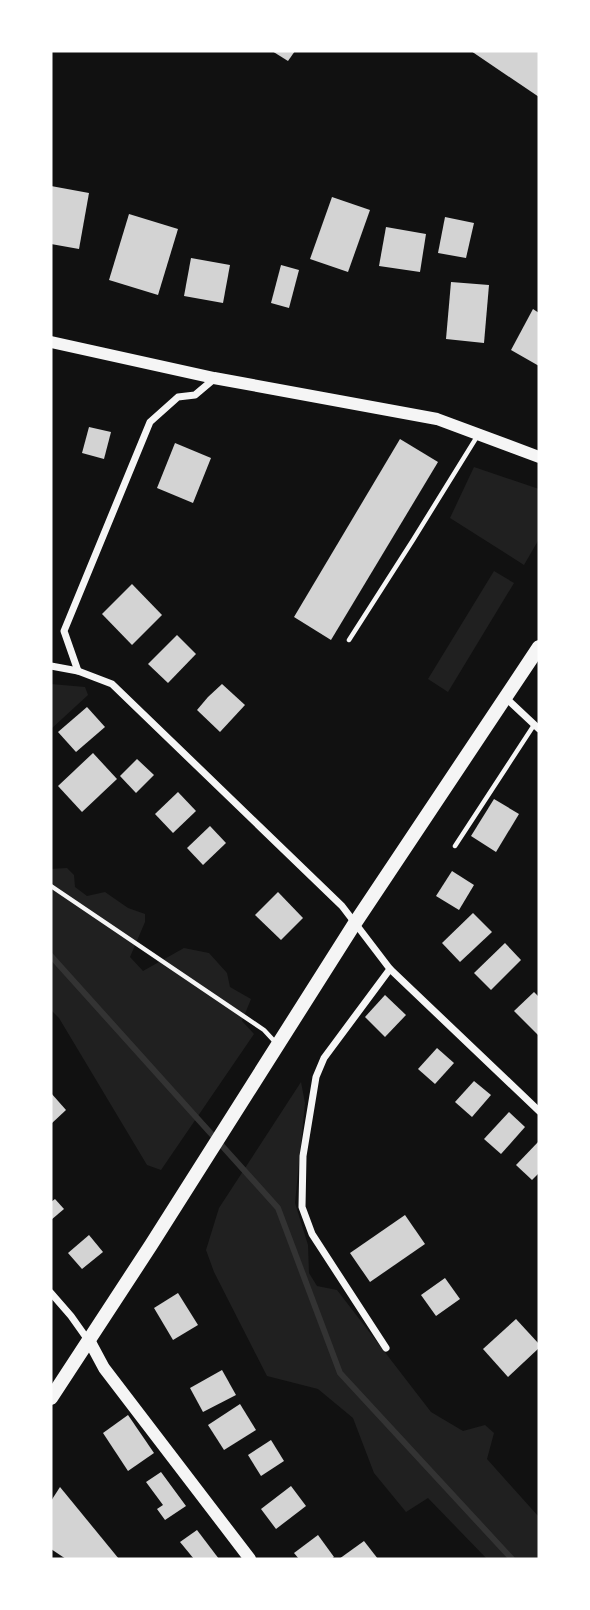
<svg xmlns="http://www.w3.org/2000/svg" width="590" height="1610" font-family="Commissioner,sans-serif">
<rect width="100%" height="100%" fill="#111"/>
<g fill="#202020">
<path d="M474,467L539,489V539L524,565L450,518Z"/>
<path d="M494,571L514,583L448,692L428,679Z"/>
<path d="M51,684L85,687L88,695L51,729Z"/>
<path d="M67,868L74,875L75,887L87,896L105,892L128,908L145,914V922L130,957L143,971L184,948L209,953L227,973L230,987L251,999L242,1021L254,1034L161,1170L147,1165L59,1018L51,1010V869Z"/>
<path d="M301,1082L305,1103L295,1203L308,1245L309,1273L317,1286L337,1290L431,1412L463,1431L485,1425L494,1433L487,1459L539,1517V1559H487L428,1498L406,1512L374,1473L353,1418L318,1389L267,1376L214,1272L206,1250L219,1208Z"/>
</g>
<g fill="none" stroke-linecap="round" stroke-linejoin="round">
<path stroke="#333" stroke-width="6" d="M51,956L278,1208L340,1373L512,1559"/>
</g>
<g fill="#d3d3d3">
<path d="M272,51H295L288,61Z"/>
<path d="M471,51H539V97Z"/>
<path d="M51,186L89,193L79,249L51,244Z"/>
<path d="M332,197L370,210L348,272L310,259Z"/>
<path d="M129,214L178,229L158,295L109,280Z"/>
<path d="M445,217L474,223L466,258L438,253Z"/>
<path d="M386,227L426,234L420,272L379,266Z"/>
<path d="M191,258L230,265L223,303L184,296Z"/>
<path d="M281,265L299,270L289,308L271,303Z"/>
<path d="M451,282L489,285L484,343L446,339Z"/>
<path d="M533,309L539,313V366L511,350Z"/>
<path d="M89,427L111,432L104,459L82,453Z"/>
<path d="M400,439L438,462L331,640L294,617Z"/>
<path d="M175,443L211,458L193,503L157,488Z"/>
<path d="M132,584L162,615L132,645L102,614Z"/>
<path d="M177,635L196,654L168,683L148,664Z"/>
<path d="M222,684L245,705L220,732L197,710L208,697Z"/>
<path d="M87,707L105,727L76,752L58,732Z"/>
<path d="M93,753L117,779L82,812L58,786Z"/>
<path d="M137,759L154,775L136,793L120,776Z"/>
<path d="M178,792L196,811L173,833L155,814Z"/>
<path d="M494,799L519,814L496,852L471,836Z"/>
<path d="M210,826L226,843L203,865L187,848Z"/>
<path d="M452,871L474,885L459,910L436,896Z"/>
<path d="M278,892L303,918L281,940L255,915Z"/>
<path d="M473,913L492,932L460,962L442,943Z"/>
<path d="M505,943L521,960L491,990L474,973Z"/>
<path d="M534,992L539,997V1036L514,1011Z"/>
<path d="M385,995L406,1015L385,1037L365,1017Z"/>
<path d="M437,1048L454,1063L435,1084L418,1069Z"/>
<path d="M474,1081L491,1095L472,1117L455,1102Z"/>
<path d="M51,1093L66,1110L51,1124Z"/>
<path d="M509,1112L525,1127L501,1154L484,1139Z"/>
<path d="M539,1141V1173L532,1180L516,1165Z"/>
<path d="M55,1199L64,1209L51,1220V1202Z"/>
<path d="M405,1215L425,1244L370,1282L350,1253Z"/>
<path d="M89,1235L103,1252L82,1269L68,1253Z"/>
<path d="M445,1278L460,1299L436,1316L421,1295Z"/>
<path d="M178,1293L198,1325L173,1340L154,1308Z"/>
<path d="M516,1319L539,1344V1348L508,1377L483,1349Z"/>
<path d="M222,1370L236,1395L203,1412L190,1388Z"/>
<path d="M240,1404L256,1430L224,1450L208,1425Z"/>
<path d="M128,1415L154,1453L128,1471L103,1433Z"/>
<path d="M271,1440L284,1461L261,1476L248,1455Z"/>
<path d="M161,1472L186,1506L165,1520L157,1509L163,1505L146,1482Z"/>
<path d="M291,1486L306,1506L276,1529L261,1509Z"/>
<path d="M60,1487L119,1559H66L51,1549V1501Z"/>
<path d="M197,1530L219,1559H194L180,1542Z"/>
<path d="M318,1535L334,1557L331,1559H299L294,1553Z"/>
<path d="M364,1541L378,1559H339Z"/>
</g>
<g fill="none" stroke-linecap="round" stroke-linejoin="round">
<g stroke="#f5f5f5" stroke-width="4.5">
<path d="M349,640L413,540L478,435"/>
<path d="M455,846L534,725"/>
<path d="M51,886L264,1030L276,1043"/>
</g>
<g stroke="#f5f5f5" stroke-width="7">
<path d="M51,666L78,671L112,684L342,906L390,969L539,1111"/>
<path d="M78,671L64,631L150,422L178,397L195,395L214,379"/>
<path d="M506,698L539,729"/>
<path d="M51,1293L71,1316L88,1340"/>
<path d="M386,1348L312,1234L302,1207L303,1156L316,1077L324,1058L390,969"/>
</g>
<g stroke="#f5f5f5" stroke-width="12">
<path d="M51,342L214,378L437,419L539,457"/>
<path d="M89,1340L104,1368L250,1559"/>
</g>
<path stroke="#f5f5f5" stroke-width="14" d="M51,1398L151,1245L355,923L539,647"/>
</g>
<rect width="590" height="1610" fill="none" stroke="#ffffff" stroke-width="105"/>
</svg>
